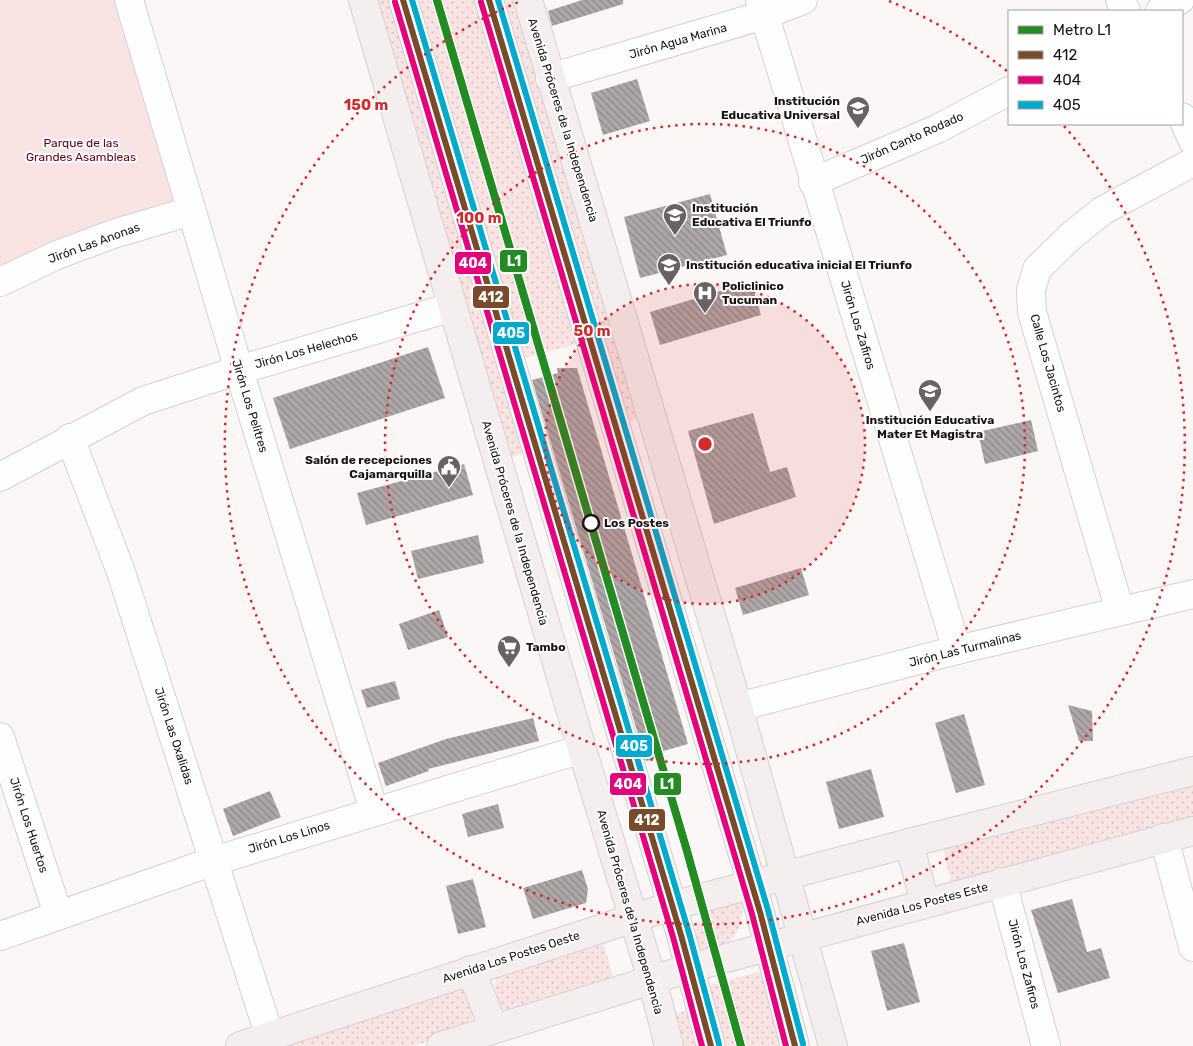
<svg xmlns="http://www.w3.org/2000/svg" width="1193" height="1046" font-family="Rubik,sans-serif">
<defs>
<pattern id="grass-dots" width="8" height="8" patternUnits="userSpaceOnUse" patternTransform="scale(1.25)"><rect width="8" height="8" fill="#f9e3e3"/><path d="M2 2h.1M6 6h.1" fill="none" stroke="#d5c2c2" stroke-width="1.8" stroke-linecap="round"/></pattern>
<pattern id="building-back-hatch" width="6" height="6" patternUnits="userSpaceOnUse" patternTransform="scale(1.25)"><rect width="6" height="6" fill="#aea7a7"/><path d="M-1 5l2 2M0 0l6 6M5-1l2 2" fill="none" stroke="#8d8787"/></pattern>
</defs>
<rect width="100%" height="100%" fill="#fcf7f7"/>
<g fill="url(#grass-dots)">
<path d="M371,0H389L522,453L503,461Z"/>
<path d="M415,0H477L577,344L520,359Z"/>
<path d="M498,0H517L639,418L624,424Z"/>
<path d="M1193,779V819L951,883L943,848Z"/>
<path d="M742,895C745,928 734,952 697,950L696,931L704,911Z"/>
<path d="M602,938L614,981L511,1013L500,1008C494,994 492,985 500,972Z"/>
<path d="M762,971L782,1046H722L706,986Z"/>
<path d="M458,985C471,996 475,1011 470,1028L413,1046H270Z"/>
<path d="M689,1010L698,1046H681L672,1015Z"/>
</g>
<path fill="#f9e3e3" d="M0,0H120L181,203L0,272Z"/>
<g fill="url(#building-back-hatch)">
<path d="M582,0H623V4L552,26L548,11Z"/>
<path d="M637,79L650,121L603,135L591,93Z"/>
<path d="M710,194L727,255L640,278L624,217Z"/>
<path d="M751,282L761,315L660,345L650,312Z"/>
<path d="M428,347L445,398L290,449L273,398Z"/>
<path d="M557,368H577L688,744L660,752L662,757L646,761L532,380L558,373Z"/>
<path d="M753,413L770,472L787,467L796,497L714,524L688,431Z"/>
<path d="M1031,420L1038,451L985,464L978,432Z"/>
<path d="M464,464L473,495L366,525L357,493Z"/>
<path d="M478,535L484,563L418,579L411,551Z"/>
<path d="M801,568L809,595L743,615L735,588Z"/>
<path d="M439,610L448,637L408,650L399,624Z"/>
<path d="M395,681L400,699L367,708L361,690Z"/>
<path d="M1068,705L1092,711L1093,741H1079Z"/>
<path d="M964,714L985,785L956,793L935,723Z"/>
<path d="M533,718L539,741L428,769L429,771L386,786L378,763L446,739Z"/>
<path d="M871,769L884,817L839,829L826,782Z"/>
<path d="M270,791L281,817L233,836L223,809Z"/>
<path d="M498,804L504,828L468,837L462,814Z"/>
<path d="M582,870L588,889L586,903L533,919L523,888Z"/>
<path d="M473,879L486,927L458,934L446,886Z"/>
<path d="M1072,899L1087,952L1101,948L1110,978L1058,993L1031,910Z"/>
<path d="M904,943L920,1002L887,1011L871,951Z"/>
</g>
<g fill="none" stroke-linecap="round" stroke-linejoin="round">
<g stroke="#d8d0d0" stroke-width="30">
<g id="minor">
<path d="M129,0L239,370L374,811"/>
<path d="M760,0L957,650"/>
<path d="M1120,0L1126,11"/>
<path d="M1160,11L1180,0"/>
<path d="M550,78L764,15L803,0"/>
<path d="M1182,117L1193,141"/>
<path d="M813,182L937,129L1009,91"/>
<path d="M0,282L57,255L113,234L191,211"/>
<path d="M70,438L121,572L270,1037"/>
<path d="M0,477L143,401L239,370L452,307"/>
<path d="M1120,611L1032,312L1031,290L1037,269L1071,236L1102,211L1193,162"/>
<path d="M738,707L957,650L1193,594"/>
<path d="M0,737L58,914"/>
<path d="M1164,838L1193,947"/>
<path d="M1002,882L1046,1046"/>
<path d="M0,936L214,861L582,749"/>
</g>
</g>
<g stroke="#d5d1d1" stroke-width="30">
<g id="major">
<path d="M363,0L582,749L652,979L669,1046"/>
<path d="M403,0L681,935L711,1046"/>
<path d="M489,0L760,912L795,1046"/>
<path d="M528,0L738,707L833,1046"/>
<path d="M909,843L925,903"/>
<path d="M471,970L494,1029"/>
<path d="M240,1046L671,906L909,843L1193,771"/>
<path d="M441,1046L690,968L1193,831"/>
</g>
</g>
<use href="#minor" stroke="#fffefe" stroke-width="28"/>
<use href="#major" stroke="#f5eeee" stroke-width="28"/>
<g stroke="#fff" stroke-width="10">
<g id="bus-1">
<path d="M403,0L681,935L711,1046"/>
<path d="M489,0L760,912L795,1046"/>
</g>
</g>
<g stroke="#fff" stroke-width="10">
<g id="bus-2">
<path d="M395,2L673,937L702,1046"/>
<path d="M481,2L752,914L786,1046"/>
</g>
</g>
<g stroke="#fff" stroke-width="10">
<g id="bus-3">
<path d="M412,0L689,933L719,1044"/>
<path d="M498,0L768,910L803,1044"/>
</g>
</g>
<use href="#bus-1" stroke="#7a4b2a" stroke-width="6"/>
<use href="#bus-2" stroke="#e5007d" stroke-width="6"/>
<use href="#bus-3" stroke="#00a9ce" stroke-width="6"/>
<g stroke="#fff" stroke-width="11">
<path id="metro-1" d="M437,0L687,851L741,1046"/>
</g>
<use href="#metro-1" stroke="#228b22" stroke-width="8"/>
</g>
<circle cx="705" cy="444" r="160" fill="#d62828" fill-opacity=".12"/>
<g fill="none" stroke="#d62828" stroke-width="2.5" stroke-dasharray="2.5 5">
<circle cx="705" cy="444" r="160"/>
<circle cx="705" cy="444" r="320"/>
<path d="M889 1A480 480 0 0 1 1007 71M1064 126A480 480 0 1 1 521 1"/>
</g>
<defs>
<g id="school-pin" transform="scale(1.25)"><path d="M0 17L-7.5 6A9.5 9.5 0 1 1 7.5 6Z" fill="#6a6262" stroke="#fff"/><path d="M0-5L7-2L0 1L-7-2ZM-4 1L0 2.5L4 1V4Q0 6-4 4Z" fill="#fff"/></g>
<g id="hospital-pin" transform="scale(1.25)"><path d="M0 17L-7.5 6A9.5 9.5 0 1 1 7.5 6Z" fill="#6a6262" stroke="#fff"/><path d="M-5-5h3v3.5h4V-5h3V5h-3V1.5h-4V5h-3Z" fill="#fff"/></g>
<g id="civic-pin" transform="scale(1.25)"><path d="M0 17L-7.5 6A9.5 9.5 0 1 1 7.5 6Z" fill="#6a6262" stroke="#fff"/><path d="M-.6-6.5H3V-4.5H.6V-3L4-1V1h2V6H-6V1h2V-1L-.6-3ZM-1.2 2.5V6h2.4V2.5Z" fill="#fff"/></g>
<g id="supermarket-pin" transform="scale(1.25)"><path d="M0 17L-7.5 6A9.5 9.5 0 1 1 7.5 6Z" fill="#6a6262" stroke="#fff"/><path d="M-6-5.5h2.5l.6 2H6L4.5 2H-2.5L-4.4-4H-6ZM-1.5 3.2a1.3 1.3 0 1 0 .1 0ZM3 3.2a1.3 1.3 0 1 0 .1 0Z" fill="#fff"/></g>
</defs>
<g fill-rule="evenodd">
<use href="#school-pin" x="858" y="108"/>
<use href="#school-pin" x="675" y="215"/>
<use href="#school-pin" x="669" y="265"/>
<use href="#hospital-pin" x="705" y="293"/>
<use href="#school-pin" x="930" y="391"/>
<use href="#civic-pin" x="449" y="467"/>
<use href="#supermarket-pin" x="509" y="647"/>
</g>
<circle fill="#fff" stroke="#1b1212" stroke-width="2.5" cx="591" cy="523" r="8"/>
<g text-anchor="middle" stroke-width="4" stroke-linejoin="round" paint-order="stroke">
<g font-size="12" fill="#1b1212" stroke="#fff">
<text transform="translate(678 41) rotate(-16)" y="4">Jirón Agua Marina</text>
<text transform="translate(563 120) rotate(73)" y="4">Avenida Próceres de la Independencia</text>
<text transform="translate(912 138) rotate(-24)" y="4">Jirón Canto Rodado</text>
<text transform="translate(94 243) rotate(-20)" y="4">Jirón Las Anonas</text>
<text transform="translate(858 325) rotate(73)" y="4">Jirón Los Zafiros</text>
<text transform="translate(306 350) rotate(-16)" y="4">Jirón Los Helechos</text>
<text transform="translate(1048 363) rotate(74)" y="4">Calle Los Jacintos</text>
<text transform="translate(250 406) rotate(73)" y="4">Jirón Los Pelitres</text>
<text transform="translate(515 523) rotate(74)" y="4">Avenida Próceres de la Independencia</text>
<text transform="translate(965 649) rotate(-14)" y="4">Jirón Las Turmalinas</text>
<text transform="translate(174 736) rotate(72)" y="4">Jirón Las Oxalidas</text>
<text transform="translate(29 825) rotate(72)" y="4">Jirón Los Huertos</text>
<text transform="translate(289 837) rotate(-17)" y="4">Jirón Los Linos</text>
<text transform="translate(922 904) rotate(-15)" y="4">Avenida Los Postes Este</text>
<text transform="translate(630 912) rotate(74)" y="4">Avenida Próceres de la Independencia</text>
<text transform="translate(511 957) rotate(-18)" y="4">Avenida Los Postes Oeste</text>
<text transform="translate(1024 964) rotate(75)" y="4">Jirón Los Zafiros</text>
</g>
<g font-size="12" font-weight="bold" fill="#1b1212" stroke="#fff" text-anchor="start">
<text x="840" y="105" text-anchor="end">Institución<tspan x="840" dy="14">Educativa Universal</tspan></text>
<text x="692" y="212">Institución<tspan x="692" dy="14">Educativa El Triunfo</tspan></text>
<text x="686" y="269">Institución educativa inicial El Triunfo</text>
<text x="722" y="290">Policlinico<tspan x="722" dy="14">Tucuman</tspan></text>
<text x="930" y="424" text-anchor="middle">Institución Educativa<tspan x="930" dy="14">Mater Et Magistra</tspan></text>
<text x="432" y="464" text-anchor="end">Salón de recepciones<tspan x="432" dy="14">Cajamarquilla</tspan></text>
<text x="526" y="651">Tambo</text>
</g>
<g font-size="12" fill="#600219" stroke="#fff">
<text x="81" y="147">Parque de las<tspan x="81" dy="14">Grandes Asambleas</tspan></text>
</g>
<g font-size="12" font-weight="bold" fill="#1b1212" stroke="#fff" text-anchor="start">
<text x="604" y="527">Los Postes</text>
</g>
</g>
<circle cx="705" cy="444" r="8" fill="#d62828" stroke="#fff" stroke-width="2.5"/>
<g font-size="15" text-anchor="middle" font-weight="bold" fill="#d62828" stroke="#fff" stroke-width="4" stroke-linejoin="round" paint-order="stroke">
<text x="366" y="110">150 m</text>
<text x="479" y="223">100 m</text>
<text x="592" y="336">50 m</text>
</g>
<g stroke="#fff" stroke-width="2">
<rect x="499" y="249" width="29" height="24" rx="5" fill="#228b22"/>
<rect x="454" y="251" width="38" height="24" rx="5" fill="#e5007d"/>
<rect x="472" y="285" width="38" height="24" rx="5" fill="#7a4b2a"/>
<rect x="492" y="321" width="38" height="24" rx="5" fill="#00a9ce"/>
<rect x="615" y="734" width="38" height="24" rx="5" fill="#00a9ce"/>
<rect x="653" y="772" width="29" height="24" rx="5" fill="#228b22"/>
<rect x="609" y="772" width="38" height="24" rx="5" fill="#e5007d"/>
<rect x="628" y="808" width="38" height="24" rx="5" fill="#7a4b2a"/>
</g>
<g font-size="14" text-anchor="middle" font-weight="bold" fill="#fff">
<text x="514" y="266">L1</text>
<text x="473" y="268">404</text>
<text x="491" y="302">412</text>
<text x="511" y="338">405</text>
<text x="634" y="751">405</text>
<text x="667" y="789">L1</text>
<text x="628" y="789">404</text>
<text x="647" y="825">412</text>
</g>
<rect x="1008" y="10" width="175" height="115" fill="#ffffff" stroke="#a4a0a0"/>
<rect x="1018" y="26" width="25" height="8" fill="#228b22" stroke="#a4a0a0"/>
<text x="1053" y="35" font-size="15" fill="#1b1212">Metro L1</text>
<rect x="1018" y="51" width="25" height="8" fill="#7a4b2a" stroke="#a4a0a0"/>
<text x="1053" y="60" font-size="15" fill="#1b1212">412</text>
<rect x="1018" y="76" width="25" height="8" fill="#e5007d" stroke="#a4a0a0"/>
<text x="1053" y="85" font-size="15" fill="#1b1212">404</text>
<rect x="1018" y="101" width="25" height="8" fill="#00a9ce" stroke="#a4a0a0"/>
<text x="1053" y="110" font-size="15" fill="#1b1212">405</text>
</svg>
